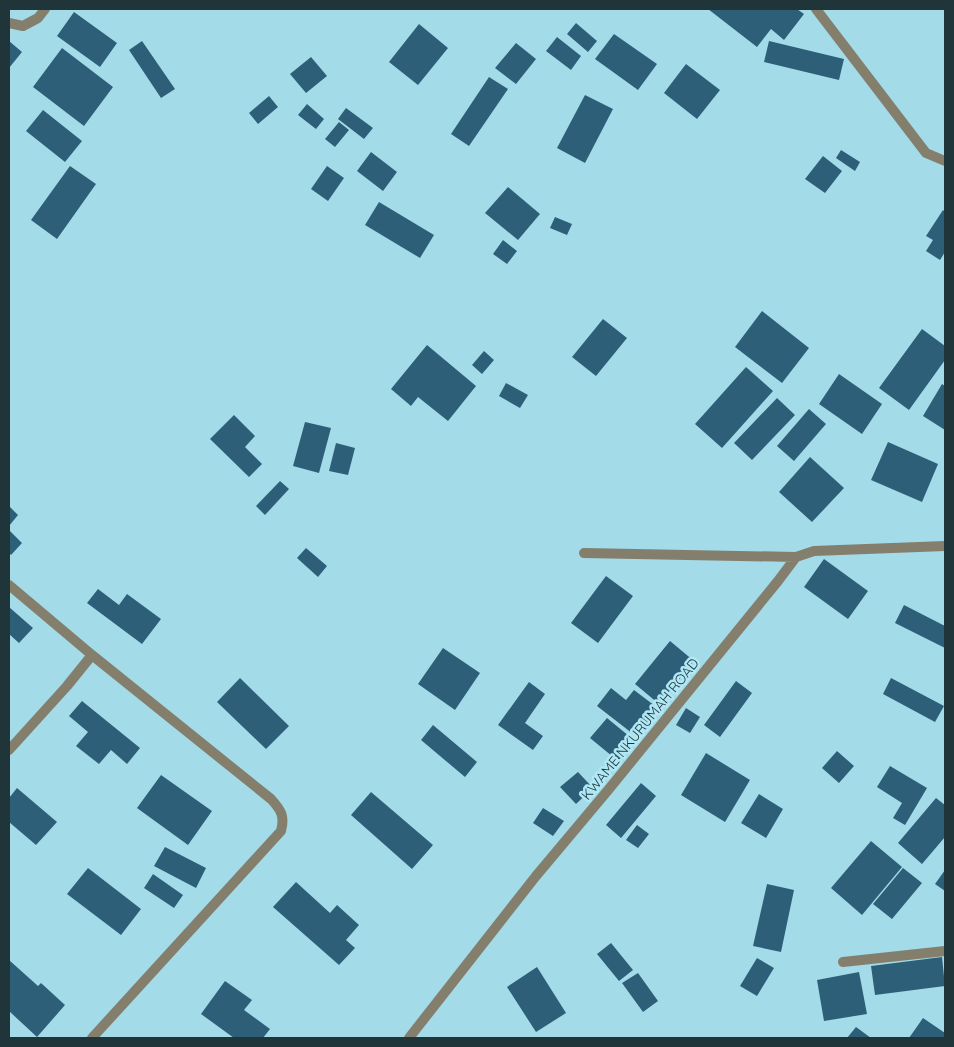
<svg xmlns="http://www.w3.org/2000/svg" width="954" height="1047" font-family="Quicksand,sans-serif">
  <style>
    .building { fill: #2e5f79 }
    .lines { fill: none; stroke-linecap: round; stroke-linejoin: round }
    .minor { stroke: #847f6d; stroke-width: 10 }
    .labels { text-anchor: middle; stroke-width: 5; stroke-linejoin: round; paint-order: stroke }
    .street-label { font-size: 14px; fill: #1f353a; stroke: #b1e8f5 }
  </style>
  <rect width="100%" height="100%" fill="#a4dbe8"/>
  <!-- building -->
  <path class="building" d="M 708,9 L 797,9 L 804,14 L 784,40 L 771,29 L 757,47 Z
    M 74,12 L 117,43 L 100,67 L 57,36 Z
    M 576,23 L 597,41 L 588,52 L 567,34 Z
    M 419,24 L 448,48 L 418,85 L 389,62 Z
    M 614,34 L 657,64 L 638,90 L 595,59 Z
    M 557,37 L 581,56 L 571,70 L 546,51 Z
    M 9,41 L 22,52 L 9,68 Z
    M 142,41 L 175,89 L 161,98 L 129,50 Z
    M 769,41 L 844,59 L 839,80 L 764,62 Z
    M 516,43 L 536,59 L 516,84 L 495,68 Z
    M 62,48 L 113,87 L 84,126 L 33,87 Z
    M 311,57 L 327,76 L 306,93 L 290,74 Z
    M 686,64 L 720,90 L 697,119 L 664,93 Z
    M 489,77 L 508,89 L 469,146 L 451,134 Z
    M 585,95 L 613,109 L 585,163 L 557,148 Z
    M 269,96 L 278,107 L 258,124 L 249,113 Z
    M 307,104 L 324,119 L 316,129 L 298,115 Z
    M 346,108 L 373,128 L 364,139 L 338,119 Z
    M 43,110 L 82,141 L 65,162 L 26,131 Z
    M 339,122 L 349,130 L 335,147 L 325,139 Z
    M 841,150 L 860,162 L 855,171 L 836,158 Z
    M 371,152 L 397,172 L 383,191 L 357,171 Z
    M 823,156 L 842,171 L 825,193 L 805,179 Z
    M 70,166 L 96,184 L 57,239 L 31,220 Z
    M 327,166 L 344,178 L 328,201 L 311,189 Z
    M 508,187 L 540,214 L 518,240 L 485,213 Z
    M 379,202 L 434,235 L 420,258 L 365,225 Z
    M 943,210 L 945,212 L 945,252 L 940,260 L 926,251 L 933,240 L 926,236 Z
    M 555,217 L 572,224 L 567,235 L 550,228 Z
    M 503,240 L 517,251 L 507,264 L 493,254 Z
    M 762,311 L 809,348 L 782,383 L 735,347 Z
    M 603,319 L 627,338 L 596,376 L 572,357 Z
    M 922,329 L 945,346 L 945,360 L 909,410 L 879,388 Z
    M 427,345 L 476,386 L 448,421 L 418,397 L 411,406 L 391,389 Z
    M 484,351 L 494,360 L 482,374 L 472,365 Z
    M 746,367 L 773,391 L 722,448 L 695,424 Z
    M 839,374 L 882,404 L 862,434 L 819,404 Z
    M 506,383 L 528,395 L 520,408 L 499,396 Z
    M 942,384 L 945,386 L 945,430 L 923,416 Z
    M 777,398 L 795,415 L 752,460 L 734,443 Z
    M 809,409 L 826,424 L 794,461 L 777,446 Z
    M 234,415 L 255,436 L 245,447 L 262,464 L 249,477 L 210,439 Z
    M 305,422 L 331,428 L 319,473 L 293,466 Z
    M 888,442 L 938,464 L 922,502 L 871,480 Z
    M 336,443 L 355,448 L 348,475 L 329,471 Z
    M 810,457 L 844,488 L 812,522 L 779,492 Z
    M 280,481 L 289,489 L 265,515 L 256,506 Z
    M 9,506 L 18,515 L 9,526 Z
    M 9,530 L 22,543 L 11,555 L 9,553 Z
    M 306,548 L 327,566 L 318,577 L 297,558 Z
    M 824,559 L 868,591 L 848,619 L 804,587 Z
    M 606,576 L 633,596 L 598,643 L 571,623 Z
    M 98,589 L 119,605 L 127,594 L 161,619 L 142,644 L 87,603 Z
    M 904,605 L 945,626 L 945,648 L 895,623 Z
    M 9,607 L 33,628 L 19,643 L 9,634 Z
    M 670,641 L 694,661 L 659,704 L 635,684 Z
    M 443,648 L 480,673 L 455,710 L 418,684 Z
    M 240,678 L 289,726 L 266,749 L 217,702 Z
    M 891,678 L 944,706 L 935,722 L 883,694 Z
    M 736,681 L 752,693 L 720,737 L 704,725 Z
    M 529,682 L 545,694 L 525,723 L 543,736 L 533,750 L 498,725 Z
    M 611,688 L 626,700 L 634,690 L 659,709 L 637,737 L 597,706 Z
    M 82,701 L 140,748 L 127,764 L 111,750 L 99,764 L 76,746 L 88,732 L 69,716 Z
    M 686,708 L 700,717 L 690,733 L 676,725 Z
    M 607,718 L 635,741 L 618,761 L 590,738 Z
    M 433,725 L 477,762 L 465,777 L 421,740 Z
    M 837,751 L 854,766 L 839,783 L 822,768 Z
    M 706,753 L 750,780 L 725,822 L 681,795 Z
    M 890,766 L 927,788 L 905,825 L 893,818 L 902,803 L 877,787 Z
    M 578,772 L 593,788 L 576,804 L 560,787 Z
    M 161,775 L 212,811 L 188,845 L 137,808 Z
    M 641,783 L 656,796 L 621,838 L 606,825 Z
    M 17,788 L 57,822 L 36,845 L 9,822 L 9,798 Z
    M 371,792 L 433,845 L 412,869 L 351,815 Z
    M 759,794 L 783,809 L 766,838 L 741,823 Z
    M 936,798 L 945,805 L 945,837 L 922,864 L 898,843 Z
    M 543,808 L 564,821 L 553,836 L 533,823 Z
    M 637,825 L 649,834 L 638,848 L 626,840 Z
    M 871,841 L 902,867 L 862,915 L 831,888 Z
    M 165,847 L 206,868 L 196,888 L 154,866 Z
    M 88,868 L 141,909 L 121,935 L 67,894 Z
    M 903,868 L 922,883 L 892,919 L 873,904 Z
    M 945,870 L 945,891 L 935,884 Z
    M 153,874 L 183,895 L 174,908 L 144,888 Z
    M 296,882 L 330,913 L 337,905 L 359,925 L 346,940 L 355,948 L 339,965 L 273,907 Z
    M 767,884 L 794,890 L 781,952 L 753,946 Z
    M 611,943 L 633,970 L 619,981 L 597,954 Z
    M 942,957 L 945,986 L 875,995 L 871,966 Z
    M 757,958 L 774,968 L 757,996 L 740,986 Z
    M 9,960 L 38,986 L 41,983 L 65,1005 L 37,1037 L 9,1011 Z
    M 537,967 L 566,1013 L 536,1032 L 507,987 Z
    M 859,972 L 867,1014 L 824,1021 L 817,980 Z
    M 638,973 L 658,1001 L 643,1012 L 622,983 Z
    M 225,981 L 252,1000 L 244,1010 L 270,1029 L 263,1038 L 234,1038 L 201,1014 Z
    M 923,1018 L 945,1033 L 945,1038 L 909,1038 Z
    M 856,1027 L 871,1038 L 847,1038 Z"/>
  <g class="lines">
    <!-- minor -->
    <path class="minor" d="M 816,9 L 926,153 L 945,161
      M 9,23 L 23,26 L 38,18 L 45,9
      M 584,553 L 796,557
      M 9,585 L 92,655 L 271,799 C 281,810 285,816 281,831 L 92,1038
      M 9,750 L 67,686 L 92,655
      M 843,962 L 945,951
      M 409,1038 L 536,876 L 609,789 L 778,581 L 796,557 L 814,551 L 945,546"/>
  </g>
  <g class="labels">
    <!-- street labels -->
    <g class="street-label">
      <text transform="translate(640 729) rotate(-51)" y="5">KWAME NKURUMAH ROAD</text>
    </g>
  </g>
  <!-- border -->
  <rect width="954" height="1047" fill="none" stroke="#1f353a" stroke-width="20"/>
</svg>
